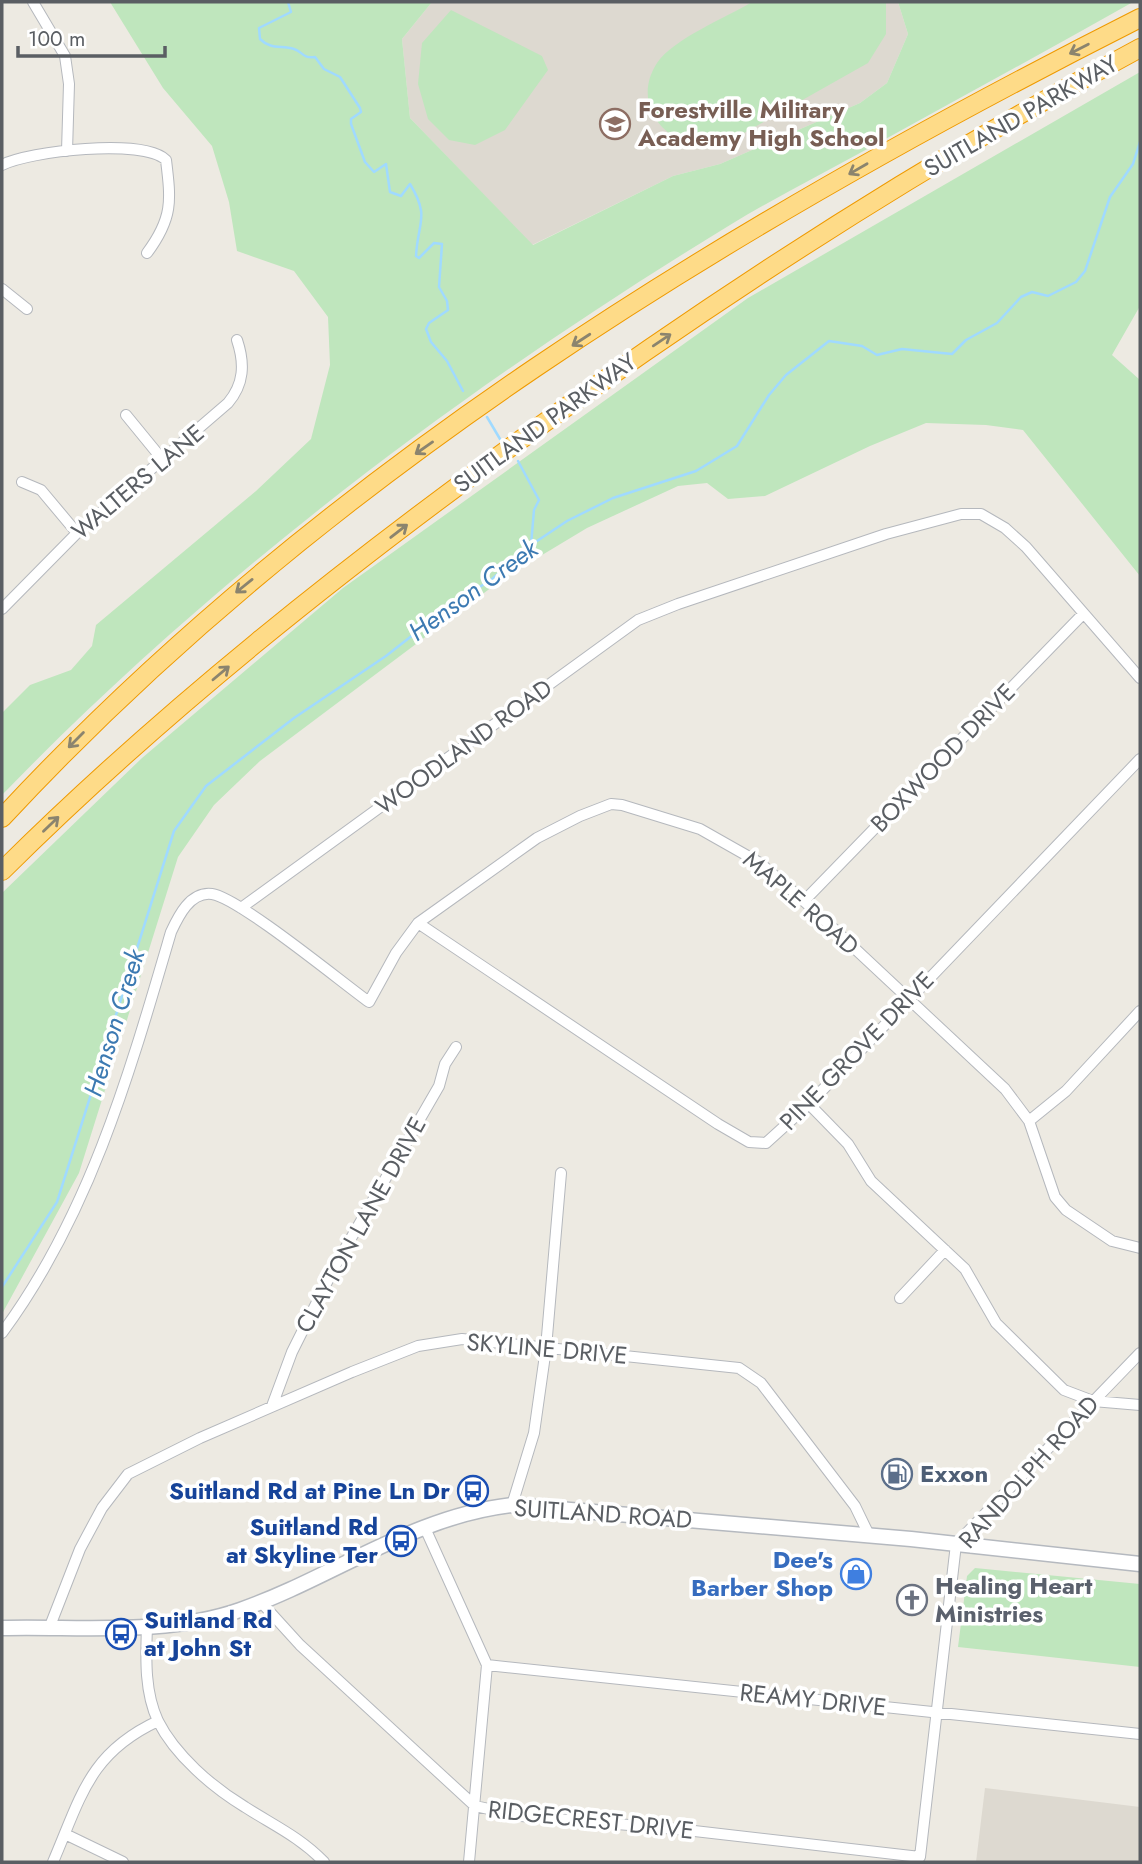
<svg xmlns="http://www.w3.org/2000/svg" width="1142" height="1864" font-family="Jost,sans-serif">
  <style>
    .education { fill: #ddd9d0 }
    .green { fill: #bfe6bd }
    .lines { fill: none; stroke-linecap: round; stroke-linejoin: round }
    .stream { stroke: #a0daff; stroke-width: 2.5 }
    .street-casing { stroke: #b5b8bd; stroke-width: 12 }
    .secondary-casing { stroke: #b5b9bf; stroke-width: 17 }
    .highway-casing { stroke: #ef9a00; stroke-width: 20 }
    .street { stroke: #fff; stroke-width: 10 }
    .secondary { stroke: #fff; stroke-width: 14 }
    .highway { stroke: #fedb88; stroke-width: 18 }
    .oneway { stroke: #8b846e }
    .labels { text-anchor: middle; stroke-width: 7; stroke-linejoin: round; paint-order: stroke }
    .education-label { font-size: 24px; font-weight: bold; fill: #785e54; stroke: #fff; text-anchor: start }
    .street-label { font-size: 24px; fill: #5a5e63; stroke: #fff }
    .service-label { font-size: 24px; font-weight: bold; fill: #4e5e75; stroke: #fff; text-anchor: start }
    .transit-label { font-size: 24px; font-weight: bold; fill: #164399; stroke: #fff; text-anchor: end }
    .shop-label { font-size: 24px; font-weight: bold; fill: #366cbe; stroke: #fff; text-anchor: end }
    .worship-label { font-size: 24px; font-weight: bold; fill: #5b616d; stroke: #fff; text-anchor: start }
    .water-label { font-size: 26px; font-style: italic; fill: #3c7ab2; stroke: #fff }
  </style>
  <rect width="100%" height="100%" fill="#edeae2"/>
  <!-- education -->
  <path class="education" d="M 432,2 L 898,2 L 908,34 L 887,83 L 860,103 L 720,164 L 673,176 L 532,245 L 410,118 L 402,39 Z
    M 985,1788 L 1140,1807 L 1140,1862 L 976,1862 Z"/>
  <!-- green -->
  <path class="green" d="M 110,2 L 432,2 L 402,39 L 410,118 L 533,245 L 673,176 L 720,164 L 860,103 L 887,83 L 908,34 L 898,2 L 1133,2 C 1046,51 958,99 871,147 C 824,173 776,197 730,225 C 466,386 217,573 2,795 L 2,713 L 30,685 L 71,670 L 92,646 L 96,625 L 256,491 L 311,439 L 330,365 L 328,317 L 294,271 L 237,251 L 229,202 L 212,146 L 163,88 Z
    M 752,2 L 886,2 L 886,34 L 868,63 L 721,146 C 675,155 627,109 657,63 C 673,39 727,17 752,2 Z
    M 451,10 L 542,56 L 548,70 L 505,130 L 475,145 L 449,140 L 428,119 L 418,84 L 422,43 Z
    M 1140,72 L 1140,306 L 1112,355 L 1140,380 L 1140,576 L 1023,430 L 986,425 L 926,423 L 870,446 L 765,496 L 728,499 L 707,483 L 678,486 L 587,528 L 504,578 L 260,761 L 214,805 L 178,857 L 79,1173 L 2,1314 L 2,893 L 142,758 L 343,588 L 748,298 Z
    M 975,1568 L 1140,1584 L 1140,1667 L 958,1647 L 967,1576 Z"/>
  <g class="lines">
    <!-- stream -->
    <path class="stream" d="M 288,2 L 291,12 L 259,28 L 260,39 C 271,50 281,45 294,49 C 303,52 303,59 315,57 L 324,69 L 340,77 L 360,108 L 361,112 L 351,119 L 351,124 L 365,162 L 374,172 L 386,164 L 390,192 L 401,196 L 410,184 C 430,217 418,221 416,256 L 419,258 L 434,243 L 442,244 L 439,287 L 447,301 L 448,310 L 429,323 L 426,329 L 431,342 L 447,361 L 463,391
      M 487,417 L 500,439
      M 518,461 L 539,500 L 534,510 L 531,545
      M 2,1287 L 57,1202 L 174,831 L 206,786 L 294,718 L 386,656 L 455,602 L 491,580 L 531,545 L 567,521 L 613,498 L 696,471 L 737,446 L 769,395 L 786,375 L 829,341 L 862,346 L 877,355 L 902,349 L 952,354 L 966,340 L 997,323 L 1021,297 L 1032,292 L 1048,296 L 1076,282 L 1085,271 L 1110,197 L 1133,164 L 1140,142"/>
    <!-- street casing -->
    <g class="street-casing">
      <path id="street" d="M 33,2 L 65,56 L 69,84 L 67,151
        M 2,165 C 29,151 143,138 166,160 C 171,201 173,218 147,253
        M 2,289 L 27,309
        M 126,415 L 162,459
        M 22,482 L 41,490 L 77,533
        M 2,609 L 77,533 L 228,403 C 244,384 245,364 237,340
        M 804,901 L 1082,615
        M 241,908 L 638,620 L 678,604 L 886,534 L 961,514 L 981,514 L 1005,528 L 1026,547 L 1140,678
        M 418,923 L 718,1124 L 749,1142 L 766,1143 L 809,1104 L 1140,759
        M 809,1104 L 848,1144 L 871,1181 L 965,1269 L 996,1323 L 1064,1390 L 1093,1401 L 1140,1405
        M 1029,1121 L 1066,1091 L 1140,1011
        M 900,1298 L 945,1250
        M 2,1333 C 90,1214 130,1072 171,932 C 178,917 190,891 212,894 C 239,898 340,981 369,1002 L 396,953 L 418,923 L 537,838 L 580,816 L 611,804 L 622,805 L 700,829 L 760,863 L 804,901 L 1005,1089 L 1029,1121 L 1055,1197 L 1066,1210 L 1112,1241 L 1140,1248
        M 272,1406 L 292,1352 L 335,1266 L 439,1086 L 445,1064 L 456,1047
        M 512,1505 L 534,1433 L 546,1348 L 561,1173
        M 425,1528 L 487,1665 L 469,1862
        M 260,1601 L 300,1645 L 475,1806 L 521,1816 L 677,1829 L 920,1857 L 956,1544 L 1140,1353
        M 147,1625 C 146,1656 144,1691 158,1721 C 175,1755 212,1787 245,1807 C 273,1825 300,1837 324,1862
        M 50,1626 L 80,1549 L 102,1508 L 128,1474 L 200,1438 L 352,1372 L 418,1346 L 462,1339 L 739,1368 L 761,1383 L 855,1506 L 870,1537
        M 487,1665 L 1140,1734
        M 65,1834 L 123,1862
        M 53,1862 C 81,1797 89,1753 158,1721"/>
    </g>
    <!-- secondary casing -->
    <g class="secondary-casing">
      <path id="secondary" d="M 2,1628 C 79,1626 166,1636 240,1610 C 332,1578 413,1516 512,1505 L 911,1539 L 1140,1564"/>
    </g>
    <!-- highway casing -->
    <g class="highway-casing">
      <path id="highway" d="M 2,818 C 319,476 726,227 1140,18
        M 2,871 C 164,710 345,567 530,433 C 725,292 928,161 1140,48"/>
    </g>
    <!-- street -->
    <use href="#street" class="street"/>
    <!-- secondary -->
    <use href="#secondary" class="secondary"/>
    <!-- highway -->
    <use href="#highway" class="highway"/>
  </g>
  <!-- one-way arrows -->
  <defs><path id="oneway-shaft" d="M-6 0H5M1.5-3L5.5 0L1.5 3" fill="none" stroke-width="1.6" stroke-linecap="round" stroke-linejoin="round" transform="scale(1.75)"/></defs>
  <g class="oneway">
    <use href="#oneway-shaft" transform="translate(1079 49) rotate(153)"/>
    <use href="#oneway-shaft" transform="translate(858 169) rotate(150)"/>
    <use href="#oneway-shaft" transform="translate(581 340) rotate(147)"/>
    <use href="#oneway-shaft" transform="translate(662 340) rotate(-34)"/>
    <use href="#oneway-shaft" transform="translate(424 448) rotate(145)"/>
    <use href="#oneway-shaft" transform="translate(399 531) rotate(-38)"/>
    <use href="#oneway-shaft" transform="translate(244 586) rotate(141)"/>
    <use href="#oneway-shaft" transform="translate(221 673) rotate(-40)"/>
    <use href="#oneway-shaft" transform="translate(76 740) rotate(135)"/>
    <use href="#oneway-shaft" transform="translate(51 824) rotate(-44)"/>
  </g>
  <!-- icons -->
  <defs>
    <g id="school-ring" transform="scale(1.575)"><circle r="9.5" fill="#fff" stroke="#8d6e63" stroke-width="1.5"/><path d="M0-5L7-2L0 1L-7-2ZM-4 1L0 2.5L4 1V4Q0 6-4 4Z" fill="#8d6e63"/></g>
    <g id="fuel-ring" transform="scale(1.575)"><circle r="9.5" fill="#fff" stroke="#5c6f8a" stroke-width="1.5"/><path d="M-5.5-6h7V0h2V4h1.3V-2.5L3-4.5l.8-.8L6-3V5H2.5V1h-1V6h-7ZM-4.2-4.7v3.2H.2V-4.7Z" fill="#5c6f8a"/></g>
    <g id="bus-ring" transform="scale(1.575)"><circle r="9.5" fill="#fff" stroke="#1a4fb4" stroke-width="1.5"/><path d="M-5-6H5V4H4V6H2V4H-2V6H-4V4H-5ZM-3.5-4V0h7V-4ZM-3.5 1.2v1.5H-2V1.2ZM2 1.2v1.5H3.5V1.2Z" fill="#1a4fb4"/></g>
    <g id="shop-ring" transform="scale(1.575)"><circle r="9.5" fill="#fff" stroke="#3f7fe0" stroke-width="1.5"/><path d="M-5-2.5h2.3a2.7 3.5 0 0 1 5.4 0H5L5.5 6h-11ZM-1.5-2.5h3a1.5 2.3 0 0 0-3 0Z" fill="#3f7fe0"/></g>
    <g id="church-ring" transform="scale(1.575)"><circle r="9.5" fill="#fff" stroke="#6b7280" stroke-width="1.5"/><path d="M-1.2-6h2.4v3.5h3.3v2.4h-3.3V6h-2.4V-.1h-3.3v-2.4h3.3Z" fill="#6b7280"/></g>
  </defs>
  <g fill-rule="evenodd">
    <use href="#school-ring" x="615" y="124"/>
    <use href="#fuel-ring" x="897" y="1474"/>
    <use href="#bus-ring" x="473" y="1491"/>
    <use href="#bus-ring" x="401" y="1541"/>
    <use href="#shop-ring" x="856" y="1574"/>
    <use href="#church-ring" x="912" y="1600"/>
    <use href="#bus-ring" x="121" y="1634"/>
  </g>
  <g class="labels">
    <!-- education labels -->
    <g class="education-label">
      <text x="638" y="118">Forestville Military<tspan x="638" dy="28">Academy High School</tspan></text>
    </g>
    <!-- street labels -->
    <g class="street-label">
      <text transform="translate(1021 116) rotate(-30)" y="8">SUITLAND PARKWAY</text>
      <text transform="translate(545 423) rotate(-36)" y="8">SUITLAND PARKWAY</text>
      <text transform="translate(138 482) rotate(-40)" y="8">WALTERS LANE</text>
      <text transform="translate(464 747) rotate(-36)" y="8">WOODLAND ROAD</text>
      <text transform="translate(943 758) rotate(-46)" y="8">BOXWOOD DRIVE</text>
      <text transform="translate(801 903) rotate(41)" y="8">MAPLE ROAD</text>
      <text transform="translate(857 1051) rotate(-46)" y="8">PINE GROVE DRIVE</text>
      <text transform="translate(361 1225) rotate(-61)" y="8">CLAYTON LANE DRIVE</text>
      <text transform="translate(547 1349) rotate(5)" y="8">SKYLINE DRIVE</text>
      <text transform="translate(1029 1472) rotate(-48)" y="8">RANDOLPH ROAD</text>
      <text transform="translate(603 1514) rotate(4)" y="8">SUITLAND ROAD</text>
      <text transform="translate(813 1700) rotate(6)" y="8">REAMY DRIVE</text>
      <text transform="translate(591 1820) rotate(6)" y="8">RIDGECREST DRIVE</text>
    </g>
    <!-- service labels -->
    <g class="service-label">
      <text x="920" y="1482">Exxon</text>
    </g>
    <!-- transit labels -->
    <g class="transit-label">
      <text x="450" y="1499">Suitland Rd at Pine Ln Dr</text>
      <text x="378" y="1535">Suitland Rd<tspan x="378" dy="28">at Skyline Ter</tspan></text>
      <text x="144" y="1628" text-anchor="start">Suitland Rd<tspan x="144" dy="28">at John St</tspan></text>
    </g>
    <!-- shop labels -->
    <g class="shop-label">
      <text x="833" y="1568">Dee's<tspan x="833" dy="28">Barber Shop</tspan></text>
    </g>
    <!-- worship labels -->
    <g class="worship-label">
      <text x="935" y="1594">Healing Heart<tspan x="935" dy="28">Ministries</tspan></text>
    </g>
    <!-- water labels -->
    <g class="water-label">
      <text transform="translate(473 590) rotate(-36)" y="9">Henson Creek</text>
      <text transform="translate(114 1023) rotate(-73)" y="9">Henson Creek</text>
    </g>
  </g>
  <!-- border -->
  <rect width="1142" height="1864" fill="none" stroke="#5a5e63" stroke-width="7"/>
  <!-- scale -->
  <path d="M18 46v10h147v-10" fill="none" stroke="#5a5e63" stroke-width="3.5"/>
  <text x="28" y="46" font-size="21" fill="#5a5e63" stroke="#ffffff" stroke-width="5" paint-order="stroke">100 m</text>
</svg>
